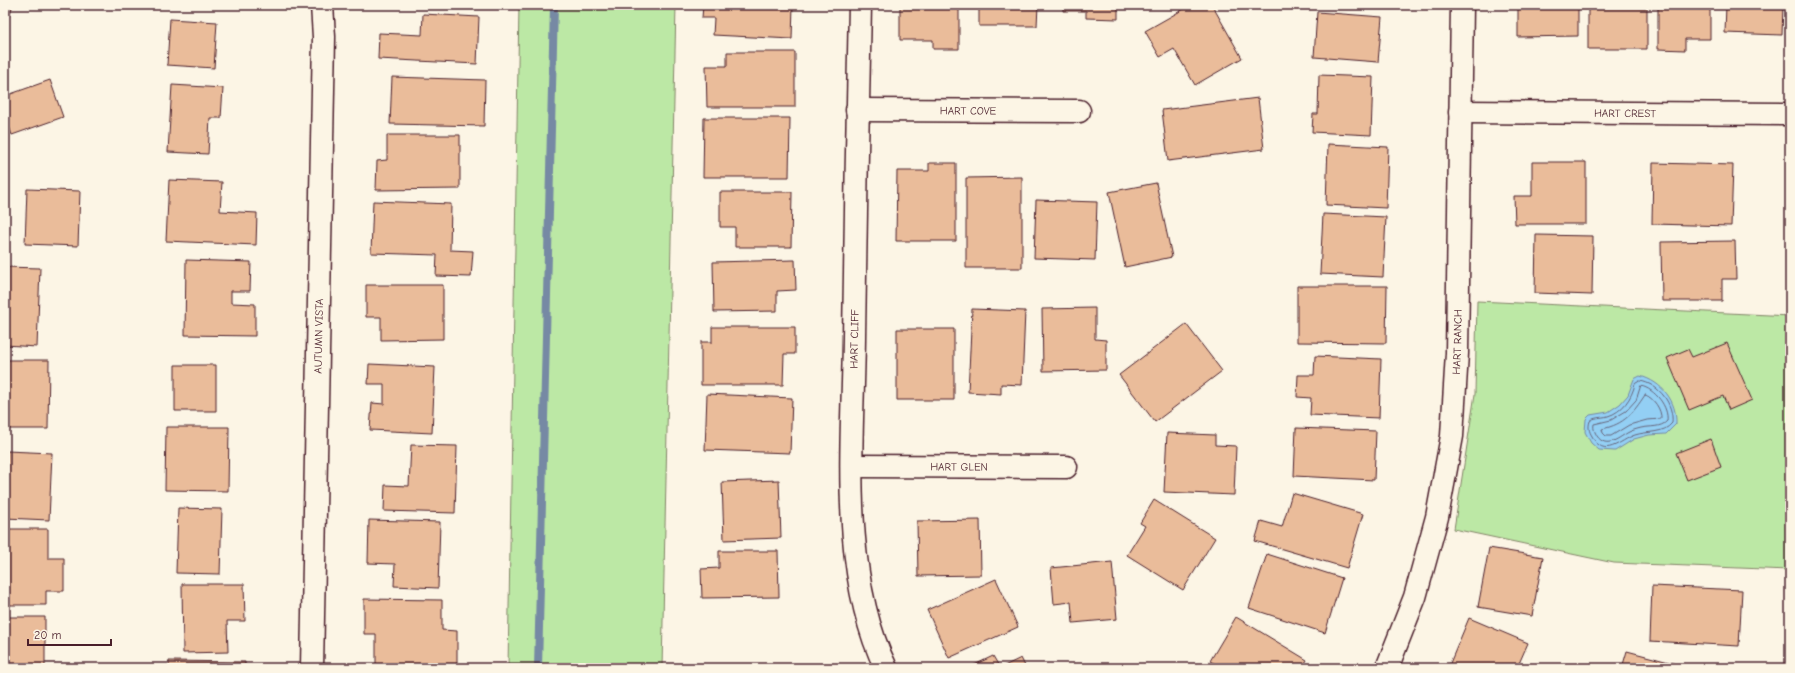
<svg xmlns="http://www.w3.org/2000/svg" width="1795" height="673" font-family="'Comic Neue',sans-serif">
  <style>
    .green { fill: #bce8a5; stroke: #838468 }
    .water { fill: #93cff4; stroke: #7689a4 }
    .lines { fill: none; stroke-linecap: round; stroke-linejoin: round }
    .shore { stroke: #67657b; stroke-width: 1 }
    .stream { stroke: #7689a4; stroke-width: 8 }
    .building { fill: #eabc9a; stroke: #4a1f2b }
    .minor-casing { stroke: #4a1f2b; stroke-width: 25 }
    .tertiary-casing { stroke: #4a1f2b; stroke-width: 25 }
    .minor { stroke: #fcf5e5; stroke-width: 22 }
    .tertiary { stroke: #fcf5e5; stroke-width: 22 }
    .labels { text-anchor: middle; stroke-width: 3; stroke-linejoin: round; paint-order: stroke }
    .street-label { font-size: 11px; fill: #4a1f2b; stroke: #fcf5e5 }
  </style>
  <rect width="100%" height="100%" fill="#fcf5e5"/>
  <filter id="ink" filterUnits="userSpaceOnUse"><feTurbulence type="fractalNoise" baseFrequency=".025" numOctaves="2"/><feDisplacementMap in="SourceGraphic" scale="8" xChannelSelector="R" yChannelSelector="G"/><feConvolveMatrix kernelMatrix="1 2 1 2 8 2 1 2 1" color-interpolation-filters="sRGB"/></filter>
  <g filter="url(#ink)">
    <!-- green -->
    <path class="green" d="M 519,5 L 676,5 L 662,668 L 508,668 Z
      M 1477,301 L 1790,316 L 1789,570 L 1614,563 L 1454,529 L 1475,394 Z"/>
    <!-- water -->
    <path class="water" d="M 1640,376 C 1662,382 1677,401 1676,424 L 1666,434 L 1649,435 L 1634,439 L 1615,451 L 1599,450 L 1591,443 L 1585,432 L 1586,419 L 1590,415 L 1608,412 L 1620,404 L 1628,395 L 1634,379 Z"/>
    <g class="lines">
      <!-- shore -->
      <path class="shore" d="M 1640,381 C 1659,384 1674,404 1672,423 C 1664,434 1647,431 1635,435 C 1620,440 1604,460 1592,436 C 1589,431 1588,427 1590,421 C 1594,417 1601,418 1608,416 C 1622,412 1632,398 1635,384 Z
        M 1641,386 C 1655,389 1669,407 1667,421 C 1661,428 1650,426 1641,428 C 1637,429 1633,430 1629,432 C 1619,437 1607,450 1597,436 C 1595,432 1593,429 1594,424 L 1611,420 L 1626,411 L 1636,400 Z
        M 1645,395 C 1653,397 1662,410 1661,419 L 1647,420 L 1629,425 L 1611,436 L 1606,436 L 1603,433 L 1602,429 C 1625,424 1633,413 1645,395 Z"/>
      <!-- stream -->
      <path class="stream" d="M 538,668 L 554,5"/>
    </g>
    <!-- building -->
    <path class="building" d="M 5,5 L 13,5 L 5,27 Z
      M 703,5 L 793,5 L 792,39 L 713,35 L 714,18 L 702,18 Z
      M 900,5 L 959,5 L 959,49 L 933,49 L 933,40 L 900,40 Z
      M 979,5 L 1038,5 L 1037,26 L 979,26 Z
      M 1063,5 L 1118,5 L 1118,19 L 1086,18 L 1086,11 L 1063,11 Z
      M 1191,5 L 1212,5 L 1242,58 L 1195,85 L 1174,49 L 1160,57 L 1145,31 Z
      M 1518,5 L 1578,5 L 1578,36 L 1518,37 Z
      M 1588,5 L 1647,5 L 1647,49 L 1588,49 Z
      M 1658,5 L 1710,5 L 1710,39 L 1685,39 L 1685,50 L 1658,49 Z
      M 1726,5 L 1783,5 L 1782,35 L 1725,33 Z
      M 1317,12 L 1382,17 L 1378,62 L 1314,57 Z
      M 423,14 L 479,17 L 477,64 L 378,59 L 379,33 L 422,35 Z
      M 170,19 L 217,22 L 214,68 L 167,65 Z
      M 727,52 L 795,52 L 795,107 L 707,107 L 706,66 L 727,66 Z
      M 1319,75 L 1373,77 L 1371,135 L 1312,132 L 1313,114 L 1318,114 Z
      M 392,77 L 485,80 L 484,126 L 390,124 Z
      M 50,80 L 63,117 L 12,135 L 5,115 L 5,96 Z
      M 172,85 L 223,88 L 221,118 L 210,118 L 208,154 L 168,152 Z
      M 1258,98 L 1264,149 L 1168,161 L 1162,110 Z
      M 704,118 L 790,118 L 789,177 L 703,177 Z
      M 387,135 L 460,135 L 460,189 L 376,190 L 377,161 L 387,160 Z
      M 1328,144 L 1388,147 L 1386,208 L 1326,205 Z
      M 1532,162 L 1586,162 L 1586,224 L 1515,224 L 1514,196 L 1532,196 Z
      M 929,163 L 956,163 L 956,241 L 896,241 L 897,171 L 929,171 Z
      M 1653,163 L 1733,165 L 1731,226 L 1652,224 Z
      M 1022,177 L 1022,268 L 966,268 L 966,178 Z
      M 169,180 L 222,182 L 220,211 L 257,213 L 256,245 L 166,241 Z
      M 1156,183 L 1172,257 L 1125,267 L 1109,192 Z
      M 27,189 L 80,191 L 78,246 L 25,244 Z
      M 720,192 L 792,192 L 791,247 L 735,247 L 735,227 L 720,227 Z
      M 1036,200 L 1097,202 L 1095,260 L 1034,258 Z
      M 373,201 L 451,204 L 450,250 L 473,251 L 471,277 L 436,276 L 437,255 L 371,253 Z
      M 1323,214 L 1386,217 L 1383,277 L 1320,274 Z
      M 1536,235 L 1593,236 L 1592,295 L 1535,293 Z
      M 1735,241 L 1736,279 L 1722,279 L 1722,301 L 1662,301 L 1661,242 Z
      M 186,260 L 251,262 L 250,291 L 231,291 L 231,303 L 255,304 L 255,336 L 185,335 Z
      M 795,260 L 796,290 L 777,291 L 777,311 L 714,312 L 713,262 Z
      M 5,267 L 40,268 L 37,347 L 5,345 Z
      M 366,285 L 443,285 L 443,339 L 381,340 L 381,317 L 366,317 Z
      M 1297,286 L 1387,286 L 1386,343 L 1297,342 Z
      M 1095,308 L 1095,339 L 1106,340 L 1106,370 L 1043,371 L 1042,309 Z
      M 972,309 L 1025,311 L 1022,385 L 1001,384 L 1001,394 L 968,392 Z
      M 1186,324 L 1222,371 L 1155,422 L 1119,375 Z
      M 712,327 L 795,327 L 795,354 L 784,354 L 783,385 L 701,385 L 701,342 L 712,342 Z
      M 897,329 L 954,329 L 954,400 L 897,400 Z
      M 1727,343 L 1752,400 L 1729,410 L 1723,396 L 1689,410 L 1667,358 L 1688,349 L 1692,357 Z
      M 1315,356 L 1381,359 L 1379,418 L 1310,415 L 1311,398 L 1297,397 L 1298,375 L 1314,375 Z
      M 5,360 L 49,360 L 48,429 L 5,429 Z
      M 369,364 L 435,367 L 432,433 L 370,430 L 372,403 L 384,404 L 384,384 L 368,384 Z
      M 175,365 L 216,365 L 216,411 L 175,411 Z
      M 707,394 L 792,398 L 790,453 L 705,450 Z
      M 166,427 L 229,427 L 228,491 L 165,490 Z
      M 1296,428 L 1376,431 L 1374,480 L 1294,476 Z
      M 1167,433 L 1215,435 L 1215,445 L 1236,446 L 1234,495 L 1164,492 Z
      M 1711,439 L 1721,467 L 1687,480 L 1676,453 Z
      M 411,445 L 457,446 L 455,513 L 384,511 L 385,485 L 409,486 Z
      M 7,451 L 52,453 L 49,520 L 5,518 Z
      M 779,480 L 781,538 L 724,540 L 722,482 Z
      M 1292,493 L 1363,514 L 1347,568 L 1255,541 L 1261,521 L 1282,527 Z
      M 1154,500 L 1215,538 L 1183,590 L 1127,555 L 1145,526 L 1140,523 Z
      M 178,508 L 222,509 L 220,574 L 176,573 Z
      M 369,520 L 440,522 L 438,588 L 394,586 L 395,564 L 368,563 Z
      M 980,520 L 981,575 L 918,576 L 917,521 Z
      M 5,529 L 48,529 L 48,558 L 64,558 L 64,591 L 46,591 L 46,605 L 5,605 Z
      M 1489,548 L 1543,557 L 1532,616 L 1478,607 Z
      M 719,551 L 778,551 L 779,597 L 702,598 L 701,569 L 719,568 Z
      M 1267,554 L 1342,578 L 1325,633 L 1249,608 Z
      M 1112,562 L 1117,619 L 1073,623 L 1071,602 L 1054,604 L 1051,568 Z
      M 996,579 L 1018,627 L 949,658 L 927,610 Z
      M 182,584 L 244,584 L 245,621 L 227,621 L 228,652 L 183,653 Z
      M 1652,586 L 1742,590 L 1739,646 L 1650,641 Z
      M 364,599 L 442,600 L 442,630 L 457,631 L 457,668 L 376,668 L 376,634 L 364,634 Z
      M 5,617 L 45,617 L 45,668 L 5,668 Z
      M 1236,617 L 1307,660 L 1302,668 L 1222,668 L 1210,661 Z
      M 1469,618 L 1528,643 L 1517,668 L 1448,668 Z
      M 1627,651 L 1684,666 L 1684,668 L 1622,668 Z
      M 993,656 L 1000,668 L 968,668 Z
      M 1021,658 L 1026,668 L 1000,668 Z
      M 169,661 L 245,662 L 245,668 L 169,668 Z"/>
    <g class="lines">
      <!-- minor casing -->
      <g class="minor-casing">
        <g id="minor">
          <path d="M 860,5 C 857,116 856,226 854,337 C 853,442 839,572 886,668"/>
          <path id="s1" d="M 857,110 L 1079,111"/>
          <path id="s2" d="M 1460,112 L 1790,114"/>
          <path id="s3" d="M 853,466 L 1066,467"/>
          <path id="s4" d="M 1387,668 L 1415,597 L 1437,517 L 1452,436 L 1457,353 L 1462,5"/>
        </g>
      </g>
      <!-- tertiary casing -->
      <g class="tertiary-casing">
        <g id="tertiary">
          <path id="s5" d="M 312,668 L 324,37 L 322,5"/>
        </g>
      </g>
      <!-- minor -->
      <use href="#minor" class="minor"/>
      <!-- tertiary -->
      <use href="#tertiary" class="tertiary"/>
    </g>
  </g>
  <g class="labels">
    <!-- street labels -->
    <g class="street-label">
      <text dy="4" stroke="none"><textPath href="#s1" startOffset="111">HART COVE</textPath></text>
      <text dy="4" stroke="none"><textPath href="#s2" startOffset="165">HART CREST</textPath></text>
      <text dy="4" stroke="none"><textPath href="#s5" startOffset="332">AUTUMN VISTA</textPath></text>
      <text transform="translate(854 339) rotate(-89)" y="4">HART CLIFF</text>
      <text dy="4" stroke="none"><textPath href="#s4" startOffset="336">HART RANCH</textPath></text>
      <text dy="4" stroke="none"><textPath href="#s3" startOffset="106">HART GLEN</textPath></text>
    </g>
  </g>
  <!-- margin -->
  <rect width="1795" height="673" fill="none" stroke="#fcf5e5" stroke-width="20"/>
  <rect x="10" y="10" width="1775" height="653" fill="none" stroke="#4a1f2b" stroke-width="1.5" filter="url(#ink)"/>
  <!-- scale -->
  <path d="M28 639v6h83v-6" fill="none" stroke="#4a1f2b" stroke-width="2"/>
  <text x="34" y="639" font-size="12" fill="#4a1f2b" stroke="#fcf5e5" stroke-width="3" paint-order="stroke">20 m</text>
</svg>
